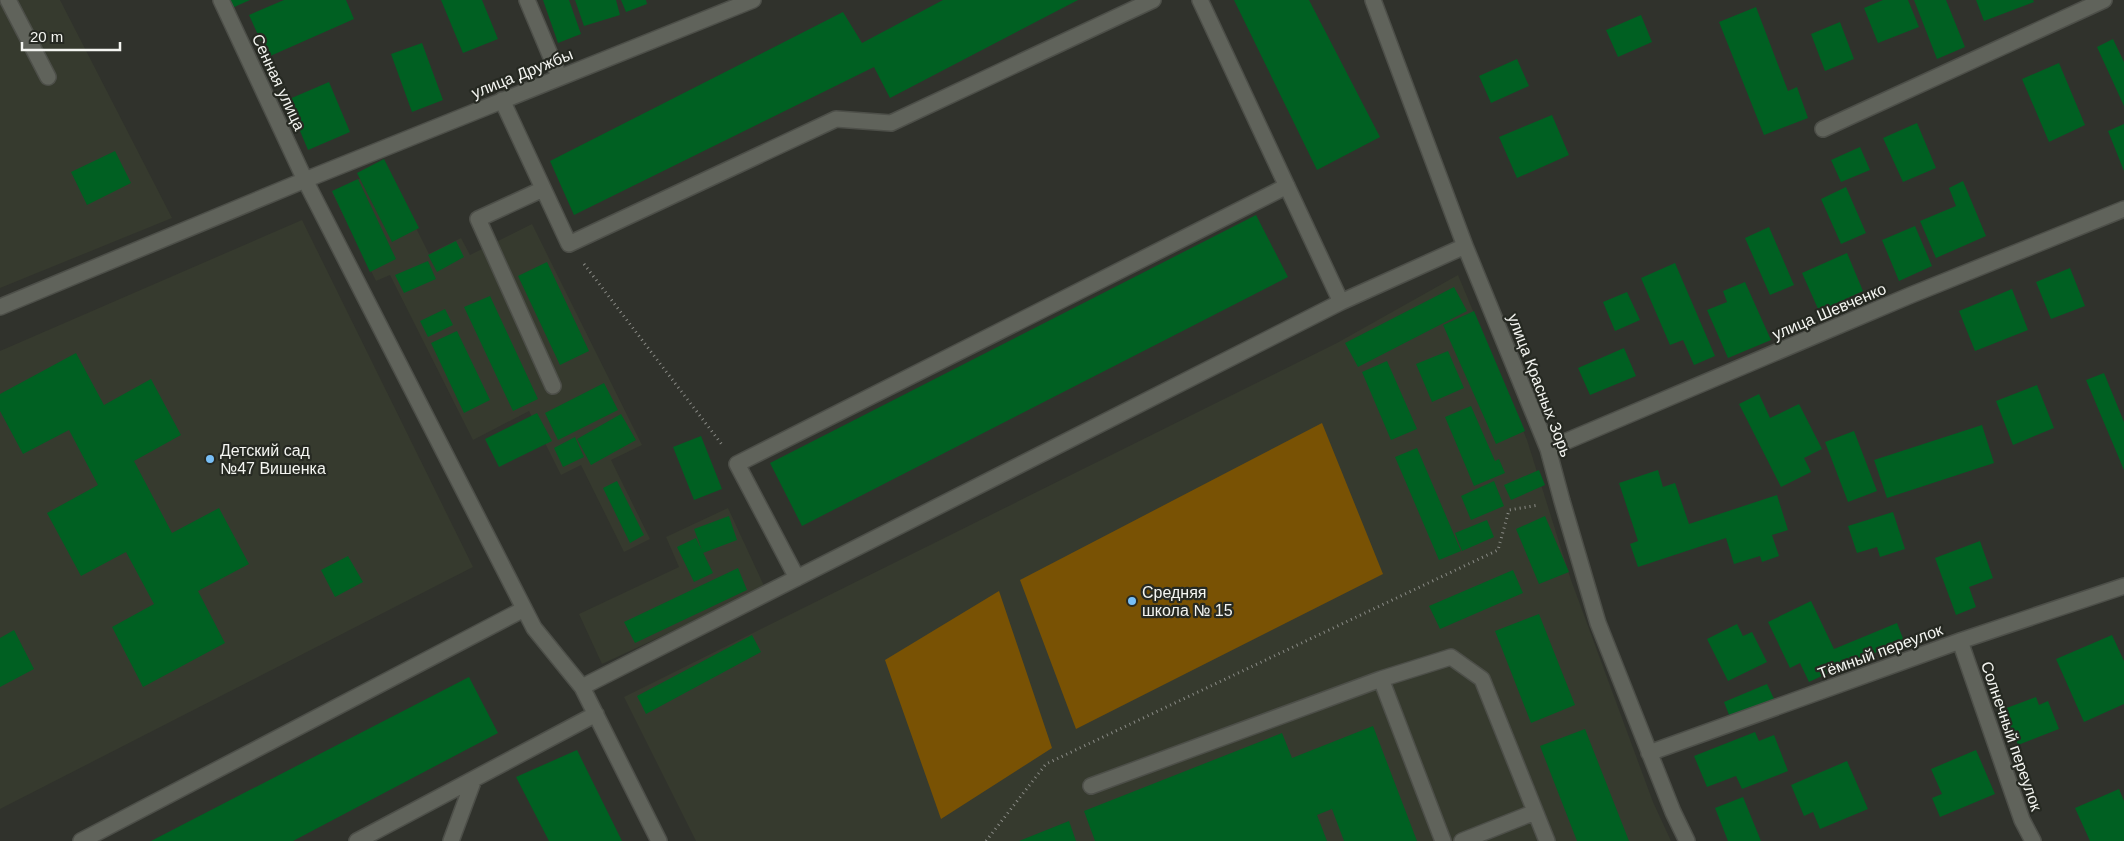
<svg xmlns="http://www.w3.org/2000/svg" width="2124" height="841" font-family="Helvetica,sans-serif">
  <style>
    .built { fill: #363a2e }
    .green { fill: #795204 }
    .building { fill: #006022 }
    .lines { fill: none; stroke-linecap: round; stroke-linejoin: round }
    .minor-casing { stroke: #4d4f49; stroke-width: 18 }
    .path { stroke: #8b8c87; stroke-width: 3; stroke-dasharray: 1 4; stroke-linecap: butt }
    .minor { stroke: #60635b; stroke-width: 15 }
    .poi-dot { fill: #78bff7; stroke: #262922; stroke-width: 2 }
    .labels { text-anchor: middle; stroke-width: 4.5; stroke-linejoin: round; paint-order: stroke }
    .street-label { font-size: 16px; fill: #f4f5f1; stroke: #262922 }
    .poi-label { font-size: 16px; fill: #f4f5f1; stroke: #262922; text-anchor: start }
  </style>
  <rect width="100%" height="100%" fill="#30322c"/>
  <!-- built -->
  <path class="built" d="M 0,0 L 60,0 L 172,218 L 0,288 Z
    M 385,166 L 429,254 L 461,238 L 470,255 L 532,224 L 642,445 L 611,460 L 650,539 L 624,552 L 581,465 L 561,475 L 529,411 L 473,440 L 390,275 L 376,281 L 332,192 Z
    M 302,220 L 473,567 L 0,809 L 0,351 Z
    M 1458,275 L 1527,440 L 1571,580 L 1653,802 L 1671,841 L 696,841 L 624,697 L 1337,343 Z
    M 728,508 L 765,588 L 602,664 L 579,614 L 679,567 L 666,537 Z"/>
  <!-- green -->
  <path class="green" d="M 1322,423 L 1383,574 L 1076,729 L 1020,580 Z
    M 999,591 L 1052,748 L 941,819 L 885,660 Z"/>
  <!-- building -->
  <path class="building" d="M 228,0 L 250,0 L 232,8 Z
    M 284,0 L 346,0 L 354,19 L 268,57 L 249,15 Z
    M 441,0 L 482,0 L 498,39 L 463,53 Z
    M 543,0 L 569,0 L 581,34 L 558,43 Z
    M 575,0 L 616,0 L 620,15 L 584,26 Z
    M 621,0 L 646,0 L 647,4 L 626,12 Z
    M 943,0 L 1078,0 L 890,98 L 874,67 L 574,215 L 550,161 L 843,12 L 862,43 Z
    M 1234,0 L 1309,0 L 1380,137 L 1317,170 Z
    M 1883,0 L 1908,0 L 1919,27 L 1878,43 L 1864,8 Z
    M 1914,0 L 1946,0 L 1965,47 L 1937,59 Z
    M 1976,0 L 2033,0 L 2034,2 L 1984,21 Z
    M 1756,7 L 1788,91 L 1797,87 L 1808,118 L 1764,135 L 1719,22 Z
    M 1641,15 L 1652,42 L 1618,57 L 1606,30 Z
    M 1840,22 L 1854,59 L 1825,71 L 1811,34 Z
    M 2113,39 L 2124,62 L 2124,106 L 2097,47 Z
    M 422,43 L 443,100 L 412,112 L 391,54 Z
    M 1517,59 L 1529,86 L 1491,103 L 1479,76 Z
    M 2059,63 L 2085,125 L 2049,142 L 2022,79 Z
    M 329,82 L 350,132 L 308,150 L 287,100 Z
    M 1552,115 L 1569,155 L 1517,178 L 1499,137 Z
    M 1917,123 L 1936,168 L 1903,182 L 1883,138 Z
    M 2124,124 L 2124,171 L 2108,131 Z
    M 1860,147 L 1870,170 L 1841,182 L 1831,160 Z
    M 115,151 L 131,183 L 87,205 L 71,172 Z
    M 384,159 L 419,228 L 392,242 L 357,173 Z
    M 358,179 L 396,259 L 370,272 L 332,191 Z
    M 1963,181 L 1986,236 L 1936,258 L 1920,221 L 1956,206 L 1949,188 Z
    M 1846,187 L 1866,233 L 1841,244 L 1821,199 Z
    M 1256,215 L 1288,277 L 802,526 L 770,463 Z
    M 1915,226 L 1932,266 L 1899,281 L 1882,240 Z
    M 1769,227 L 1794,285 L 1770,295 L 1745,238 Z
    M 456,241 L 464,257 L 437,272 L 428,255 Z
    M 1847,253 L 1863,291 L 1819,311 L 1802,273 Z
    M 428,261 L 436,279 L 404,293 L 395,275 Z
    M 547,262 L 589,351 L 560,365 L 518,276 Z
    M 1675,263 L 1715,356 L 1694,365 L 1683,340 L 1670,345 L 1641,278 Z
    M 2070,268 L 2085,306 L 2051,319 L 2036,282 Z
    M 1745,282 L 1771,340 L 1728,358 L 1707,310 L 1727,302 L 1723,291 Z
    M 1454,287 L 1467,311 L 1358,367 L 1345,343 Z
    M 2012,289 L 2028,330 L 1975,351 L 1959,311 Z
    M 1627,292 L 1640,320 L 1615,331 L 1603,302 Z
    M 490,296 L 538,399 L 513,411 L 464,307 Z
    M 445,309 L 453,325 L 428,337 L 420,321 Z
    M 1474,311 L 1525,431 L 1496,444 L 1443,325 Z
    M 457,331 L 490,400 L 464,413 L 431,343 Z
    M 1624,348 L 1636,376 L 1590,395 L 1578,368 Z
    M 1448,351 L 1464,388 L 1432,402 L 1416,364 Z
    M 76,353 L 104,405 L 151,379 L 181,435 L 134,461 L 172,533 L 219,508 L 249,564 L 198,591 L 225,643 L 143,687 L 112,627 L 154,604 L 126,552 L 81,576 L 47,513 L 98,485 L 69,430 L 23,454 L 0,411 L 0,394 Z
    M 1387,361 L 1417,429 L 1391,440 L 1362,372 Z
    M 2104,373 L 2124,422 L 2124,470 L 2086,380 Z
    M 604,383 L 618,410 L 558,440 L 545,413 Z
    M 2037,385 L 2054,428 L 2013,445 L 1996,401 Z
    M 1759,394 L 1770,418 L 1799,404 L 1822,449 L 1804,458 L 1811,472 L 1781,487 L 1739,404 Z
    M 1471,406 L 1495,461 L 1499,459 L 1505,473 L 1474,486 L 1445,417 Z
    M 537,413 L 552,441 L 499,467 L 485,439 Z
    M 621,414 L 636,440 L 591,465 L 577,439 Z
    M 1982,425 L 1994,463 L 1887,498 L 1874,460 Z
    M 1854,431 L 1877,491 L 1848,502 L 1825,442 Z
    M 701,436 L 722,489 L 694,500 L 673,447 Z
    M 575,437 L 584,457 L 563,467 L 554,448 Z
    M 1417,448 L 1461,551 L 1439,560 L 1395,457 Z
    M 1539,470 L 1545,485 L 1511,500 L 1504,485 Z
    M 1658,470 L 1663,487 L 1675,483 L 1689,524 L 1777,495 L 1788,530 L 1772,535 L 1779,556 L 1762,562 L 1760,556 L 1734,564 L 1726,538 L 1638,567 L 1630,544 L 1638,541 L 1619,483 Z
    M 617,481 L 644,535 L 630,543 L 603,488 Z
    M 1494,481 L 1504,506 L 1471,520 L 1461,496 Z
    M 1893,512 L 1905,549 L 1880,557 L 1877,547 L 1857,553 L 1848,526 Z
    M 729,516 L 737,540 L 703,553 L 694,529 Z
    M 1545,516 L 1569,572 L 1539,584 L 1516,529 Z
    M 1487,520 L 1494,537 L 1462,551 L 1455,533 Z
    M 696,538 L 713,573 L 694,582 L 677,547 Z
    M 1980,541 L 1993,578 L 1969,587 L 1976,607 L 1956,615 L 1935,558 Z
    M 348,556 L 363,582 L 335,597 L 321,570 Z
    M 738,568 L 747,590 L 635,643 L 624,622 Z
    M 1513,570 L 1523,593 L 1440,629 L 1429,606 Z
    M 1811,601 L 1834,649 L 1897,623 L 1904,641 L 1843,666 L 1809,682 L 1800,663 L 1790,668 L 1768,622 Z
    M 1539,614 L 1575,705 L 1531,723 L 1495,631 Z
    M 1737,624 L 1743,636 L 1752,632 L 1767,662 L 1728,681 L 1707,639 Z
    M 14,630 L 34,669 L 0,687 L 0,638 Z
    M 752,635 L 761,652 L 646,714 L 637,696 Z
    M 2112,635 L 2124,661 L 2124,704 L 2084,722 L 2056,659 Z
    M 469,677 L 498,733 L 293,841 L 151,841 Z
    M 1767,684 L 1775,701 L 1731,720 L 1724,702 Z
    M 2036,697 L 2039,705 L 2048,701 L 2059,729 L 2018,745 L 2004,709 Z
    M 1373,726 L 1417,841 L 1344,841 L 1332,809 L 1317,815 L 1327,841 L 1095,841 L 1084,811 L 1282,733 L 1292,758 Z
    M 1585,729 L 1629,841 L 1577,841 L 1540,746 Z
    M 1755,732 L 1759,741 L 1774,735 L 1788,771 L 1742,789 L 1736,776 L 1707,787 L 1694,756 Z
    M 577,750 L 622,841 L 549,841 L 516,777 Z
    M 1976,750 L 1995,794 L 1940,817 L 1932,798 L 1942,794 L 1931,769 Z
    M 1847,761 L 1868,809 L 1820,829 L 1813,812 L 1804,816 L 1791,785 Z
    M 2119,789 L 2124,801 L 2124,841 L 2090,841 L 2075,808 Z
    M 1743,797 L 1761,841 L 1728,841 L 1715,808 Z
    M 1069,821 L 1076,841 L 1019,841 Z"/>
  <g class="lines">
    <!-- minor casing -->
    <g class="minor-casing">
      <path id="minor" d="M 8,0 L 48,77
        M 221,0 L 305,180 L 534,628 L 582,687 L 659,841
        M 527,0 L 559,76
        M 1200,0 L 1341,302
        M 1373,0 L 1465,246 L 1548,449 L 1562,501 L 1598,623 L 1673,812 L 1687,841
        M 502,100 L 569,244 L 836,119 L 891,123 L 1153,0
        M 1823,129 L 2104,0
        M 543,189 L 478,219 L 553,386
        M 0,307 L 305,180 L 753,0
        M 1548,449 L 1911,295 L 2124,209
        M 797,578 L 737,464 L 1287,186
        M 1960,641 L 2022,820 L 2033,841
        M 1381,679 L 1451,657 L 1482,679 L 1547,841
        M 582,687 L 1341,302 L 1465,246
        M 1649,753 L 1960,641 L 2124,586
        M 1091,786 L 1381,679 L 1443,841
        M 81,841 L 524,609
        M 357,841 L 596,714
        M 451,841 L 474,779
        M 1462,841 L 1535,812"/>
    </g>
    <!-- path -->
    <path class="path" d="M 584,264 L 723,446
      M 986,841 L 1046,764 L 1498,550 L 1509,510 L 1539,505"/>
    <!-- minor -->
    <use href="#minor" class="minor"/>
  </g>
  <!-- markers -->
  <g class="poi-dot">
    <circle cx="210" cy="459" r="5"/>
    <circle cx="1132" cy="601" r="5"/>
  </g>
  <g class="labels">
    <!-- street labels -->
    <g class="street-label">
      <text transform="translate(522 73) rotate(-22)" y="6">улица Дружбы</text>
      <text transform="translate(279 82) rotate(65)" y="6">Сенная улица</text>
      <text transform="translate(1829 311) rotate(-23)" y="6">улица Шевченко</text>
      <text transform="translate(1540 385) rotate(69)" y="6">улица Красных Зорь</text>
      <text transform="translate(1880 651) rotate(-20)" y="6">Тёмный переулок</text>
      <text transform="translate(2012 736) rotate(71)" y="6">Солнечный переулок</text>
    </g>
    <!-- poi labels -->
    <g class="poi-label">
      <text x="220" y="456">Детский сад<tspan x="220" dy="18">№47 Вишенка</tspan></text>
      <text x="1142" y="598">Средняя<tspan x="1142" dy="18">школа № 15</tspan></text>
    </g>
  </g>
  <!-- scale -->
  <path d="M22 42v8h98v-8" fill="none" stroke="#f4f5f1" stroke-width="2.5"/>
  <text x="30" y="42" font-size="15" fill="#f4f5f1" stroke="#262922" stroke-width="4" paint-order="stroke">20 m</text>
</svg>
